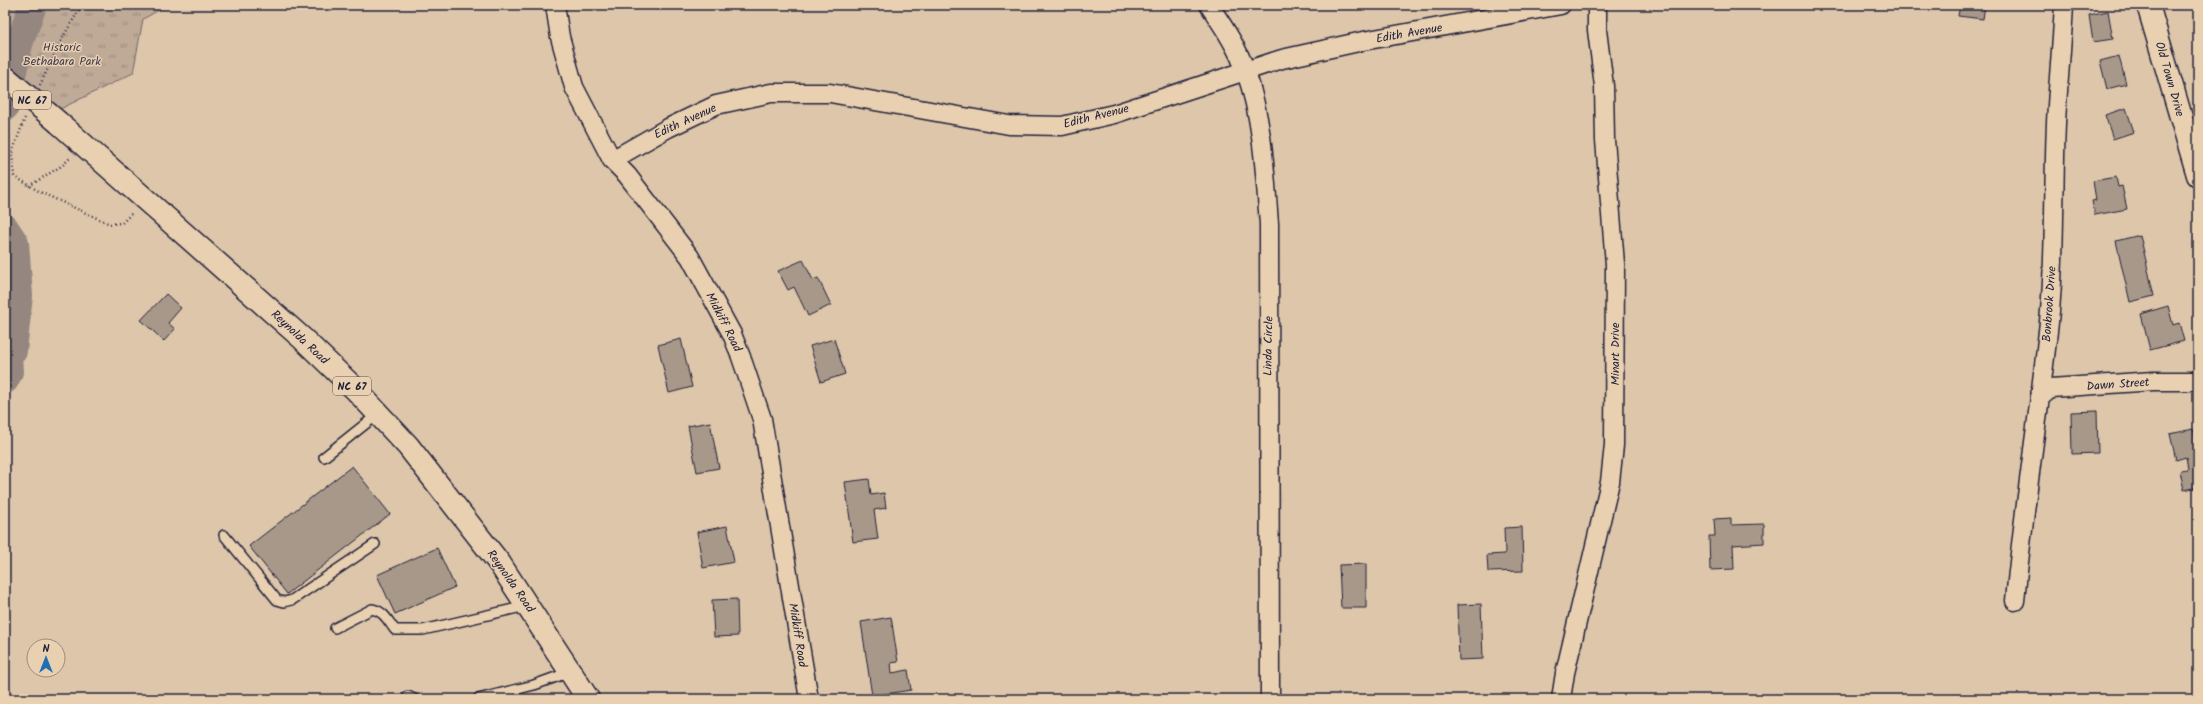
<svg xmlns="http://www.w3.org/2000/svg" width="2203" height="704" font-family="Kalam,sans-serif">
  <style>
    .grass { fill: url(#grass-tufts); stroke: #706669 }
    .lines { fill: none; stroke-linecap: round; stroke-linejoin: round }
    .river { stroke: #958780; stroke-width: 28 }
    .building { fill: #a8988a; stroke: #22223b }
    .lane-casing { stroke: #22223b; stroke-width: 12 }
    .street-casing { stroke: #22223b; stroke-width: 21 }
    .secondary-casing { stroke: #22223b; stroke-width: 25 }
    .primary-casing { stroke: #22223b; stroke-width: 25 }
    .path { stroke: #22223b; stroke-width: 2.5; stroke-dasharray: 1 3; stroke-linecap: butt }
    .lane { stroke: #e9d0b1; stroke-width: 9 }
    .street { stroke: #e9d0b1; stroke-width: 18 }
    .secondary { stroke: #e9d0b1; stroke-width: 22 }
    .primary { stroke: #e9d0b1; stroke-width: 22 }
    .primary-bridge-casing { stroke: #22223b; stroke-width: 25; stroke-linecap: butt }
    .primary-bridge { stroke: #e9d0b1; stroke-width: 22 }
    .labels { text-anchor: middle; stroke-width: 3; stroke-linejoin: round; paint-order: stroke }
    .shield { fill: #e9d0b1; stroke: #5e565e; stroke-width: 1 }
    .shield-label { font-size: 11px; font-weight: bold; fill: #22223b }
    .street-label { font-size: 12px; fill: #22223b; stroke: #e9d0b1 }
    .park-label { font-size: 12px; fill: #413d4d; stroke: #e9d0b1 }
  </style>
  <defs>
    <pattern id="grass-tufts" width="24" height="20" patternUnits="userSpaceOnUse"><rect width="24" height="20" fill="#beaa97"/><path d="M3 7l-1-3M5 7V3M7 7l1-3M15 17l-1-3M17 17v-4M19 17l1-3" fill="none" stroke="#9a8a7c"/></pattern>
  </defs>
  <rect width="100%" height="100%" fill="#ddc6aa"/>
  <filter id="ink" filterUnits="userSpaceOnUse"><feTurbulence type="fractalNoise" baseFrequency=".025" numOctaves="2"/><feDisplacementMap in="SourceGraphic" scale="8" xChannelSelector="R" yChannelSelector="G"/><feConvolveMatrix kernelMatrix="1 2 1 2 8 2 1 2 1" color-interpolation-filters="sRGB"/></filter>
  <g filter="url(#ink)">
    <!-- grass -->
    <path class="grass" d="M 5,5 L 168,5 L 143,19 L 133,73 L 54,112 L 5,68 Z"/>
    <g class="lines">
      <!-- river -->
      <path class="river" d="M 5,107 L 19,44 L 33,5
        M 5,228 L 15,243 L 19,295 L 13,351 L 8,355 L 9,372 L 5,380"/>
    </g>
    <!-- building -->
    <path class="building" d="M 1960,5 L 1985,5 L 1983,19 L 1958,16 Z
      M 2108,11 L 2113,39 L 2093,42 L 2089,15 Z
      M 2119,56 L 2126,84 L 2107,89 L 2100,61 Z
      M 2126,108 L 2134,132 L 2113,139 L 2105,115 Z
      M 2116,177 L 2118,187 L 2122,186 L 2127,209 L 2095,215 L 2092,201 L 2096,200 L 2093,181 Z
      M 2140,235 L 2154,296 L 2130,302 L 2116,241 Z
      M 803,260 L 813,280 L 818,278 L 831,305 L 808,316 L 794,287 L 788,290 L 778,271 Z
      M 166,294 L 181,308 L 168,323 L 175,329 L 164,341 L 141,320 Z
      M 2168,306 L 2173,325 L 2179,323 L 2184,341 L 2150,350 L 2141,314 Z
      M 681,339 L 692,387 L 669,393 L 658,345 Z
      M 834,339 L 845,374 L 821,382 L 810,346 Z
      M 2097,411 L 2098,453 L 2072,454 L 2071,412 Z
      M 710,422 L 719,468 L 697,472 L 688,426 Z
      M 2193,429 L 2198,449 L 2198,487 L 2184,490 L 2180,471 L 2188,470 L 2186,457 L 2176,460 L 2170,434 Z
      M 352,466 L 390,514 L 287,594 L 249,546 Z
      M 869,479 L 871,495 L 884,493 L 886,508 L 874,510 L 878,539 L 853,542 L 845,482 Z
      M 1731,518 L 1731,525 L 1764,524 L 1764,543 L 1733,545 L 1734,569 L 1710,570 L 1709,536 L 1715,536 L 1714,519 Z
      M 727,526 L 734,562 L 703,568 L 697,532 Z
      M 1522,527 L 1523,571 L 1488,572 L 1487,555 L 1505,554 L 1504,528 Z
      M 437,548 L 455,587 L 395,614 L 377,575 Z
      M 1366,564 L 1366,608 L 1341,608 L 1339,565 Z
      M 737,599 L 738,636 L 714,637 L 712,600 Z
      M 1481,604 L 1483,659 L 1459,660 L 1457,605 Z
      M 891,617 L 898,662 L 891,663 L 892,673 L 908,670 L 911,690 L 872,696 L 861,622 Z"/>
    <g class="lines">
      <!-- lane casing -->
      <g class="lane-casing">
        <path id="lane" d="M 324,457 L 378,414
          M 224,535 L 277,600 L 284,602 L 292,600 L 375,544
          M 335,628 L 372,609 C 384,611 388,621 395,630 L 423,630 L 526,606
          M 408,696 L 414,699
          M 478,699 L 534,685 L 570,672"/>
      </g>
      <!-- street casing -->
      <g class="street-casing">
        <path id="street" d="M 555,5 L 560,37 L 574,87 L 612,160 L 627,175 L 690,257 L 732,334 L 741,357 L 762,419 L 809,699
          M 1209,5 C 1223,26 1238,48 1246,72 C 1263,121 1265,173 1269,224 L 1270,699
          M 612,160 L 668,128 L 716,105 L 771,93 L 830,93 L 1009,125 L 1062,126 L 1114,114 L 1282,59 L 1363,41 L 1561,5
          M 2042,396 L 2051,388 L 2154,381 L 2198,381
          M 2015,601 C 2023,514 2037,427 2047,340 C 2056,268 2053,195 2056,123 C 2058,83 2062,44 2064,5
          M 1561,699 L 1565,673 L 1610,482 L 1614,445 L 1615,264 L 1605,140 L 1604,86 L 1597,30 L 1597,5"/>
      </g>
      <!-- secondary casing -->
      <g class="secondary-casing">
        <path id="secondary" d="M 2148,5 L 2198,175"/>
      </g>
      <!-- primary casing -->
      <g class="primary-casing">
        <path id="primary" d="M 59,123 L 303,339 L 356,390 L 408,446 L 500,564 L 588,699"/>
      </g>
      <!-- path -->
      <path class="path" d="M 40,85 L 63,37 L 82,5
        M 25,118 L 12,153 L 14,176 L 40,192 L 110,224 L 122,223 L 133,212
        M 29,186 L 63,165 L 71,157"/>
      <!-- lane -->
      <use href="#lane" class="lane"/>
      <!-- street -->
      <use href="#street" class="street"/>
      <!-- secondary -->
      <use href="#secondary" class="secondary"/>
      <!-- primary -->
      <use href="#primary" class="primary"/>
      <!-- primary-bridge casing -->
      <g class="primary-bridge-casing">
        <path id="primary-bridge" d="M 5,77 L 59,123"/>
      </g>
      <!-- primary-bridge -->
      <use href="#primary-bridge" class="primary-bridge"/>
    </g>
  </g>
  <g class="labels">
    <!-- shield labels -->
    <g class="shield">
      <rect x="13" y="91" width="38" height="18" rx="3"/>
      <rect x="333" y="377" width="38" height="18" rx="3"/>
    </g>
    <g class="shield-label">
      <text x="32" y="104">NC 67</text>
      <text x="352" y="390">NC 67</text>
    </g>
    <!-- street labels -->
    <g class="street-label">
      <text transform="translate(1409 33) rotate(-10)" y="4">Edith Avenue</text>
      <text transform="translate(2170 79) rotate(74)" y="4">Old Town Drive</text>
      <text transform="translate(1096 116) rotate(-14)" y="4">Edith Avenue</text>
      <text transform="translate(685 121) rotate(-25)" y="4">Edith Avenue</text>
      <text transform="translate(2049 304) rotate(-86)" y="4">Bonbrook Drive</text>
      <text transform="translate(724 322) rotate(63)" y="4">Midkiff Road</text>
      <text transform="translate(300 337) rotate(43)" y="4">Reynolda Road</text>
      <text transform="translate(1268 346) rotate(-89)" y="4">Linda Circle</text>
      <text transform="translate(1615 354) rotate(-90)" y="4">Minart Drive</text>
      <text transform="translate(2118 384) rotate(-4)" y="4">Dawn Street</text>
      <text transform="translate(511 581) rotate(55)" y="4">Reynolda Road</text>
      <text transform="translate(798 635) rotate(81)" y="4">Midkiff Road</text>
    </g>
    <!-- park labels -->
    <g class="park-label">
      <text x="62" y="51">Historic<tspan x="62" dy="14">Bethabara Park</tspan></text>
    </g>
  </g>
  <!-- margin -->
  <rect width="2203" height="704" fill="none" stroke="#e9d0b1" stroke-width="20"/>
  <rect x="10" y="10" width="2183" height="684" fill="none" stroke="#22223b" stroke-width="1.5" filter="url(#ink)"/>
  <!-- north arrow -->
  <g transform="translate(46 658)"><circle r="19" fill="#e9d0b1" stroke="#998a82"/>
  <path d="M0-3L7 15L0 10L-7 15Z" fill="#1f6fb2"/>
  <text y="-6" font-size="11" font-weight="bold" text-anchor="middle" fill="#22223b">N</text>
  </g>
</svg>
